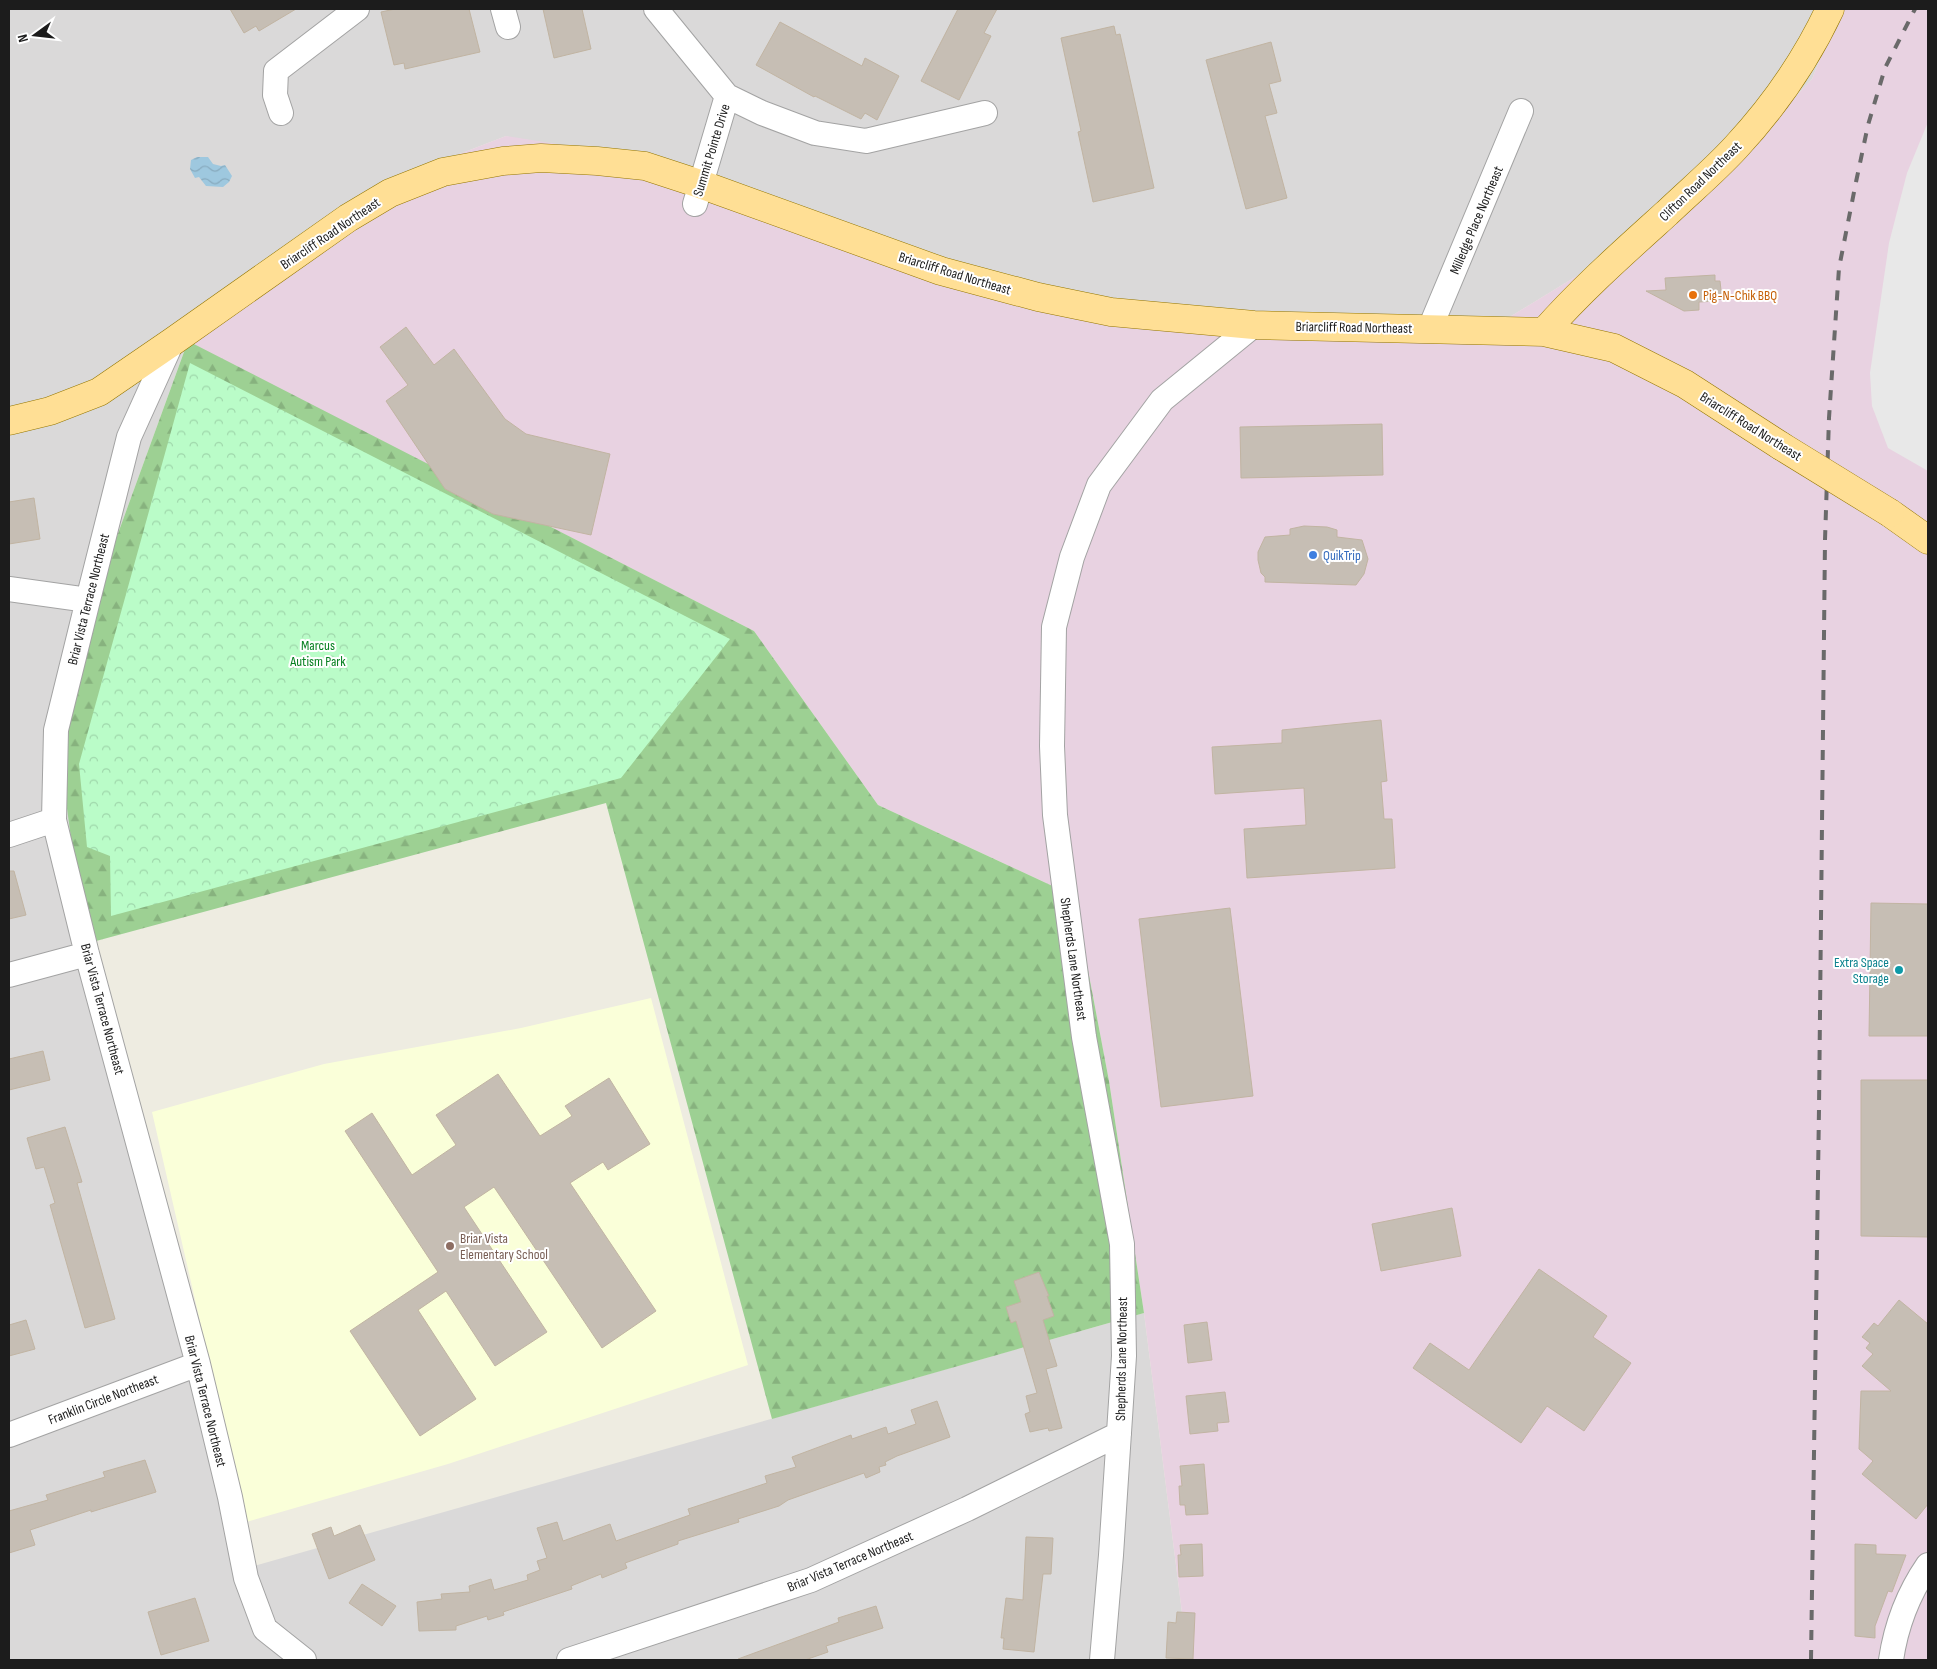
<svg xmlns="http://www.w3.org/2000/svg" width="1937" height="1669" font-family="'Sofia Sans Condensed',sans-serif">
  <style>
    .residential { fill: #dad9d9 }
    .industrial { fill: #e8d2e1 }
    .education { fill: #faffd9 }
    .forest { fill: url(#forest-firs) }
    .park { fill: url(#park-crowns) }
    .parking { fill: #e8e8e8 }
    .water { fill: url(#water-waves) }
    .building { fill: #c6beb4; stroke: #c1b4a2 }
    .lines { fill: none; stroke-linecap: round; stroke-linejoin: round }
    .minor-casing { stroke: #a3a3a3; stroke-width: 26 }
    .major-casing { stroke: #947600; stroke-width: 29 }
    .minor { stroke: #fff; stroke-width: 24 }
    .major { stroke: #ffdf95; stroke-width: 28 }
    .rail { stroke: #6a6a6a; stroke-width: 4; stroke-dasharray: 10 10; stroke-linecap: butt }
    .major-bridge-casing { stroke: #947600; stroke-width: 29; stroke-linecap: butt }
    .major-bridge { stroke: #ffdf95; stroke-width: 28 }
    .food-dot { fill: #e8710a; stroke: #fff; stroke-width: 2 }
    .shop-dot { fill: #3f7fe0; stroke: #fff; stroke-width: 2 }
    .culture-dot { fill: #0f9aa8; stroke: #fff; stroke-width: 2 }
    .education-dot { fill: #8d6e63; stroke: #fff; stroke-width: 2 }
    .labels { text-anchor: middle; stroke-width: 4; stroke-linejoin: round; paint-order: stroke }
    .street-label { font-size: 14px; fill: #1c1c1c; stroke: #fff }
    .food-label { font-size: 14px; fill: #c56008; stroke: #fff; text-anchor: start }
    .shop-label { font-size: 14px; fill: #366cbe; stroke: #fff; text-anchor: start }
    .park-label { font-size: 14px; fill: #057f1f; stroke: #fff }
    .culture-label { font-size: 14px; fill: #0d838f; stroke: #fff; text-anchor: end }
    .education-label { font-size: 14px; fill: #785e54; stroke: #fff; text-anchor: start }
  </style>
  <defs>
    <pattern id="forest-firs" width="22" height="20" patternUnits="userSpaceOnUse" patternTransform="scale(1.25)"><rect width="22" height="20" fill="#9dd093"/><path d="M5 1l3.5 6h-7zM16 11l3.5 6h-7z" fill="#87b27e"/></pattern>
    <pattern id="park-crowns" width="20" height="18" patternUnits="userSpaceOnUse" patternTransform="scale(1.25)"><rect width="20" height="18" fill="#bafcc8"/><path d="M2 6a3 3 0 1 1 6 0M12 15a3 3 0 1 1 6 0" fill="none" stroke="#9fd7ab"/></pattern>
    <pattern id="water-waves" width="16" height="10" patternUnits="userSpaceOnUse" patternTransform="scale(1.25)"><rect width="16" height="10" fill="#9ec8df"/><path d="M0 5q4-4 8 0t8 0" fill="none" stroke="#88abbf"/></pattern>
  </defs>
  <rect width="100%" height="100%" fill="#eeece1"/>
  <!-- residential -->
  <path class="residential" d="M 9,9 L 1813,9 L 1835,21 L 1812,79 L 1698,202 L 1503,321 L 1089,314 L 506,136 L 374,187 L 188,341 L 96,594 L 85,944 L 254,1566 L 1144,1313 L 1188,1660 L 9,1660 Z"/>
  <!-- industrial -->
  <path class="industrial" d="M 1840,9 L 1928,9 L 1928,1660 L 1188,1660 L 1144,1313 L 1109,1081 L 1074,896 L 878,805 L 754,631 L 188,342 L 296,246 L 374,187 L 506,136 L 633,156 L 1089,314 L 1503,321 L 1698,202 L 1812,79 Z"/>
  <!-- education -->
  <path class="education" d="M 651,998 L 748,1365 L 448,1464 L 246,1522 L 152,1112 L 324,1064 L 521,1028 Z"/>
  <!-- forest -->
  <path class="forest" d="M 188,341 L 754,631 L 878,805 L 1074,896 L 1109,1081 L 1144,1313 L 772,1419 L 606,803 L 85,944 L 61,763 L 96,594 Z"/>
  <!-- park -->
  <path class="park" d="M 190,363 L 730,639 L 621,778 L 111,916 L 110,856 L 87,847 L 79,764 Z"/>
  <!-- parking -->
  <path class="parking" d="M 1928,122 L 1928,471 L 1888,448 L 1872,406 L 1870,373 L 1889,243 L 1907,173 Z"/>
  <!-- water -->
  <path class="water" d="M 197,157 L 208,157 L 213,164 L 221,166 L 225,165 L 232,176 L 229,182 L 223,187 L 206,186 L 199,177 L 195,178 L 190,169 L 191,160 Z"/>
  <!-- building -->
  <path class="building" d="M 230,9 L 296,9 L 259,31 L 256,26 L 244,33 Z
    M 395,9 L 469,9 L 480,52 L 405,69 L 404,63 L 394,65 L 381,12 Z
    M 543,9 L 582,9 L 591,49 L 554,58 Z
    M 958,9 L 997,9 L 984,33 L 991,36 L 959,100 L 921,81 Z
    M 780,22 L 862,66 L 865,58 L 899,76 L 877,120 L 865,113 L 861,119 L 815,96 L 814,97 L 756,65 Z
    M 1114,26 L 1116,35 L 1120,34 L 1154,188 L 1093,202 L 1078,132 L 1081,131 L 1061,38 Z
    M 1271,42 L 1281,81 L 1269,84 L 1277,113 L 1265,116 L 1287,198 L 1246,209 L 1206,60 Z
    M 1715,275 L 1715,281 L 1720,281 L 1722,299 L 1717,300 L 1717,301 L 1699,302 L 1699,310 L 1684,311 L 1646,291 L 1666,290 L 1665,278 Z
    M 406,327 L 434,365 L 454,349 L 505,419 L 526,434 L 610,454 L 591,535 L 493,514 L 445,489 L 386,401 L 408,385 L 380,347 Z
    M 1382,424 L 1383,475 L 1241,478 L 1240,427 Z
    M 34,498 L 40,539 L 9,544 L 9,502 Z
    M 1304,526 L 1327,527 L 1337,530 L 1337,537 L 1362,540 L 1368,559 L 1364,574 L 1356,585 L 1265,582 L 1265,577 L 1261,573 L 1258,560 L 1258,552 L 1265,537 L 1290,535 L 1290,529 Z
    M 1381,720 L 1387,781 L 1381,782 L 1384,819 L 1392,819 L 1395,868 L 1247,878 L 1244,829 L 1306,825 L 1304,788 L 1215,794 L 1212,747 L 1282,743 L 1282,730 Z
    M 9,871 L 14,871 L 26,915 L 9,919 Z
    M 1871,903 L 1928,904 L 1928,1036 L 1869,1036 Z
    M 1230,908 L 1253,1096 L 1161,1107 L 1139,919 Z
    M 43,1051 L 50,1080 L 9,1090 L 9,1059 Z
    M 498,1074 L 540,1136 L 572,1116 L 565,1106 L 609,1078 L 650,1144 L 608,1170 L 603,1162 L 570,1183 L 656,1311 L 602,1348 L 494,1187 L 464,1207 L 547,1332 L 495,1366 L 446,1291 L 418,1310 L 476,1399 L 420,1436 L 350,1331 L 438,1272 L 345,1131 L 372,1113 L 412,1175 L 456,1145 L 436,1115 Z
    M 1861,1080 L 1928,1080 L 1928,1237 L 1861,1236 Z
    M 65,1127 L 82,1182 L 77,1183 L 115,1319 L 85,1328 L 50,1205 L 55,1203 L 44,1167 L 36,1169 L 27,1138 Z
    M 1452,1208 L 1461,1256 L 1381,1271 L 1372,1224 Z
    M 1539,1269 L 1607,1316 L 1593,1337 L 1631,1363 L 1584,1431 L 1547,1406 L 1521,1443 L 1413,1368 L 1430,1343 L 1469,1370 Z
    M 1039,1272 L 1049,1296 L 1047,1296 L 1054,1316 L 1043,1320 L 1057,1366 L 1046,1369 L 1062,1428 L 1049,1431 L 1048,1428 L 1030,1432 L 1025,1414 L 1030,1412 L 1026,1396 L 1037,1393 L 1016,1321 L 1011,1323 L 1006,1307 L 1021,1302 L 1014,1281 Z
    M 1899,1300 L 1928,1324 L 1928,1504 L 1916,1519 L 1862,1474 L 1873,1461 L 1859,1449 L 1861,1391 L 1891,1391 L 1862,1366 L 1873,1354 L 1866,1348 L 1870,1343 L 1862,1337 L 1874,1323 L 1878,1326 Z
    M 26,1320 L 35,1349 L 9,1356 L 9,1325 Z
    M 1207,1322 L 1212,1360 L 1188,1363 L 1184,1325 Z
    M 1225,1392 L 1229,1422 L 1217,1423 L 1218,1431 L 1190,1434 L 1186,1396 Z
    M 937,1401 L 950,1437 L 897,1456 L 885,1462 L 886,1465 L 879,1467 L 880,1472 L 866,1478 L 864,1473 L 788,1500 L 779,1506 L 738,1519 L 739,1522 L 678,1541 L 678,1544 L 625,1563 L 627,1568 L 602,1578 L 601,1574 L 571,1586 L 572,1589 L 503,1612 L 504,1615 L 488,1620 L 487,1616 L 456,1626 L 456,1630 L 419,1631 L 417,1602 L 442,1599 L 441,1594 L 470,1592 L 469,1586 L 491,1579 L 494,1590 L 528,1580 L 527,1575 L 540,1570 L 537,1561 L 547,1558 L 537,1528 L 557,1522 L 563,1541 L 610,1524 L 616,1541 L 690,1515 L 688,1509 L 767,1483 L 765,1476 L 796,1467 L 792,1457 L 851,1435 L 852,1439 L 886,1427 L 888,1434 L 916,1424 L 911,1410 Z
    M 145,1460 L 156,1492 L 91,1512 L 91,1510 L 30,1530 L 35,1545 L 9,1553 L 9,1511 L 48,1500 L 46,1495 L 105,1477 L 103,1472 Z
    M 1204,1464 L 1208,1514 L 1186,1515 L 1185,1505 L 1180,1505 L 1179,1486 L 1182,1486 L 1180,1466 Z
    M 360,1525 L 375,1560 L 329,1579 L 312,1534 L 331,1527 L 334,1536 Z
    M 1026,1537 L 1053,1538 L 1051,1574 L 1043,1574 L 1034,1652 L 1003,1649 L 1004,1638 L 1001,1638 L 1006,1598 L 1023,1600 Z
    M 1202,1544 L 1203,1576 L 1179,1577 L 1178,1555 L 1181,1555 L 1180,1545 Z
    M 1855,1544 L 1876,1545 L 1876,1554 L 1906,1555 L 1892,1592 L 1888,1591 L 1875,1626 L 1875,1638 L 1855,1636 Z
    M 362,1584 L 396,1606 L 382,1626 L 349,1603 Z
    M 195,1598 L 209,1641 L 161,1655 L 148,1612 Z
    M 876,1606 L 883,1628 L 826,1646 L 828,1652 L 805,1660 L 738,1660 L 738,1659 L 839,1622 L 838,1618 Z
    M 1177,1612 L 1195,1613 L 1193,1659 L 1166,1658 L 1168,1622 L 1176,1623 Z"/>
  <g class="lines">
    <!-- minor casing -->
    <g class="minor-casing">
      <path id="minor" d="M 503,9 L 508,27
        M 656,9 L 727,96 L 762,113 L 815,133 L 866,141 L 985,113
        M 281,113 L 275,95 L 276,71 L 357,9
        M 695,204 L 727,96
        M 1430,328 L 1521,111
        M 172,342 L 129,437 L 88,600 L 56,730 L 54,820 L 87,954 L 198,1364 L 230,1497 L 246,1578 L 265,1629 L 304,1660
        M 9,589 L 88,600
        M 9,835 L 54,820
        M 9,975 L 87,954
        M 9,1435 L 198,1364
        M 569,1660 L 811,1580 L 967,1509 L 1119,1434
        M 1102,1660 L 1111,1555 L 1124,1356 L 1122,1244 L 1084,1037 L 1055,815 L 1052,746 L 1054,627 L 1072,557 L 1099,485 L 1162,400 L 1254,325
        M 1891,1660 C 1896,1626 1908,1594 1928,1565"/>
    </g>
    <!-- major casing -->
    <g class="major-casing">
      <path id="major" d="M 1544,332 C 1582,289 1625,251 1667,213 C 1690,191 1715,170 1736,147 C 1774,106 1806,60 1830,9
        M 9,421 L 50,411 L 99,392 L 172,342 L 348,218 L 390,193 L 443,172 L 503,161 L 541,158 L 597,161 L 645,166 L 700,184 L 941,271 L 1038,297 L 1111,312 L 1254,325 L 1544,332 L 1614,348 L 1685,384 L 1781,446
        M 1890,513 L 1928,540"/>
    </g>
    <!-- minor -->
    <use href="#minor" class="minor"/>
    <!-- major -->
    <use href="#major" class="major"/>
    <!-- rail -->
    <path class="rail" d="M 1811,1660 L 1819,1108 L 1825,540 L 1829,418 L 1839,268 L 1856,182 L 1868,125 L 1885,68 L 1915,9"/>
    <!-- major-bridge casing -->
    <g class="major-bridge-casing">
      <path id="major-bridge" d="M 1781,446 L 1890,513"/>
    </g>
    <!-- major-bridge -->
    <use href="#major-bridge" class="major-bridge"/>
  </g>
  <!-- markers -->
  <circle class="food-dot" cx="1693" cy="295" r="5"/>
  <circle class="shop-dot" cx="1313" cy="555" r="5"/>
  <circle class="culture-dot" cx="1899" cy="970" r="5"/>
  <circle class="education-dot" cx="450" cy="1246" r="5"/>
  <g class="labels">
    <!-- street labels -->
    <g class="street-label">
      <text transform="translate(711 150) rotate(-73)" y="5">Summit Pointe Drive</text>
      <text transform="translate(1700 181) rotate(-44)" y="5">Clifton Road Northeast</text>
      <text transform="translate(1476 220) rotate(-67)" y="5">Milledge Place Northeast</text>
      <text transform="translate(330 233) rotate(-34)" y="5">Briarcliff Road Northeast</text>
      <text transform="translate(955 273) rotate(17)" y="5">Briarcliff Road Northeast</text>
      <text transform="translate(1354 327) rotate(1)" y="5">Briarcliff Road Northeast</text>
      <text transform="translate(1751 426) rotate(32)" y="5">Briarcliff Road Northeast</text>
      <text transform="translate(88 599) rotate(-76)" y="5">Briar Vista Terrace Northeast</text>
      <text transform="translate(1074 959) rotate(82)" y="5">Shepherds Lane Northeast</text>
      <text transform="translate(103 1009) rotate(75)" y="5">Briar Vista Terrace Northeast</text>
      <text transform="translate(1121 1359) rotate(-89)" y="5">Shepherds Lane Northeast</text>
      <text transform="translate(103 1399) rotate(-21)" y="5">Franklin Circle Northeast</text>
      <text transform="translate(206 1401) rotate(76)" y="5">Briar Vista Terrace Northeast</text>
      <text transform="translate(850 1561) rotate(-23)" y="5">Briar Vista Terrace Northeast</text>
    </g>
    <!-- food labels -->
    <g class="food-label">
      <text x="1703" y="300">Pig-N-Chik BBQ</text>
    </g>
    <!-- shop labels -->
    <g class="shop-label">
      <text x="1323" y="560">QuikTrip</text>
    </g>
    <!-- park labels -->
    <g class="park-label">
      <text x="318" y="650">Marcus<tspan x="318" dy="16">Autism Park</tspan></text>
    </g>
    <!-- culture labels -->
    <g class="culture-label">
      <text x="1889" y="967">Extra Space<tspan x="1889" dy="16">Storage</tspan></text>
    </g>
    <!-- education labels -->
    <g class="education-label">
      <text x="460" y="1243">Briar Vista<tspan x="460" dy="16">Elementary School</tspan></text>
    </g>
  </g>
  <!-- border -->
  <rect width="1937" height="1669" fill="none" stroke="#1c1c1c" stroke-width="20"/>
  <!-- north arrow -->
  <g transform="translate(35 35) rotate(255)" stroke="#ffffff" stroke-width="4" paint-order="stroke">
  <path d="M0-4L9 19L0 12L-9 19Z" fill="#1c1c1c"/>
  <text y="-8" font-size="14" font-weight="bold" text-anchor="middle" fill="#1c1c1c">N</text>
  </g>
</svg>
